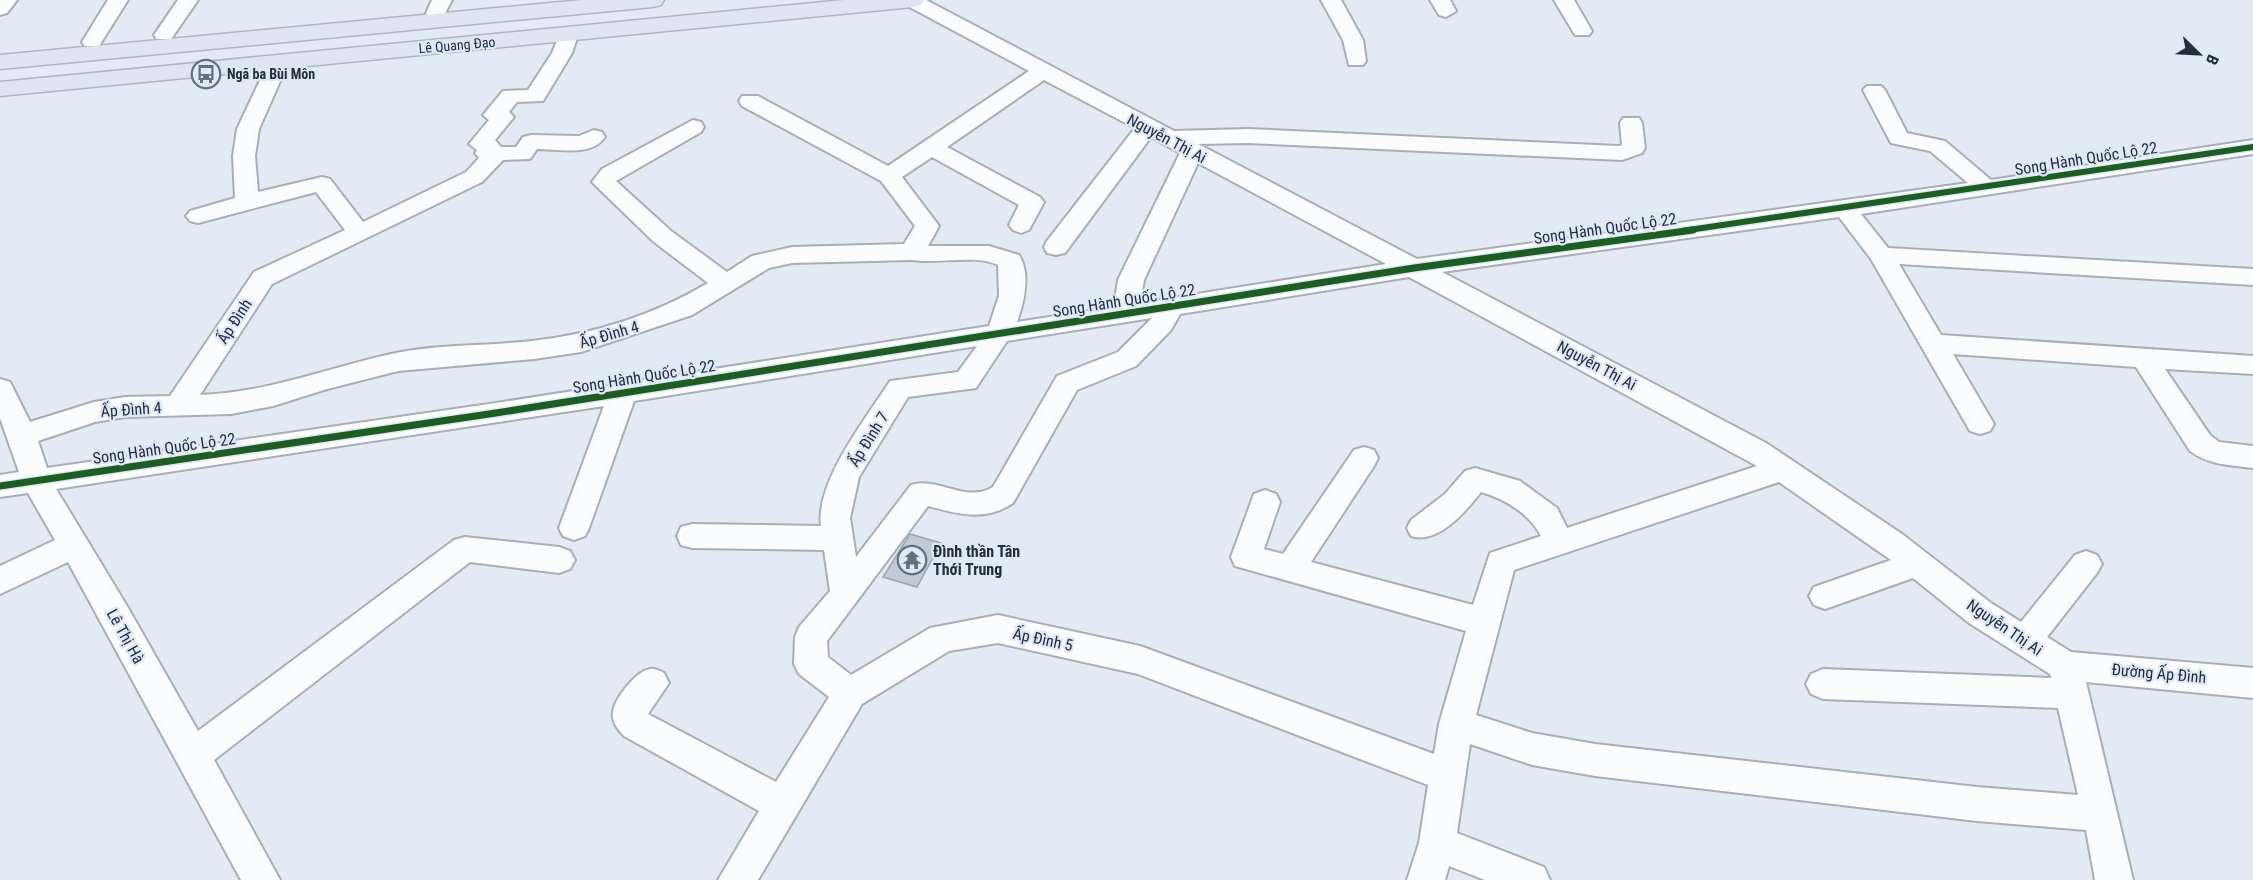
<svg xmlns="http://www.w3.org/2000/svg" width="2253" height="880" font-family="'Roboto Condensed',sans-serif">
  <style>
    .building { fill: #c2cbd5; stroke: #9da5ae; stroke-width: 1.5 }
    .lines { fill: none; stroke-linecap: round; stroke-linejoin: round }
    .minor-casing { stroke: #a8aeb8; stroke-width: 4 }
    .highway-casing { stroke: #b0b4c5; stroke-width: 3 }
    .minor { fill: #fbfcfd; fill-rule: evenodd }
    .highway { fill: #e1e3f1; fill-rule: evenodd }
    .cycleway-far1-casing { stroke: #dde8fb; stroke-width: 9 }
    .cycleway-casing { stroke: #dde8fb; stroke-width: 10 }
    .cycleway-far1 { stroke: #1b5e20; stroke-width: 6 }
    .cycleway { stroke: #1b5e20; stroke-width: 7 }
    .labels { text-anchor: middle; stroke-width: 4.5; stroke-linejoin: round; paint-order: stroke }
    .far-street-label { font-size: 14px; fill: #262d39; stroke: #dde8fb }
    .far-poi-label { font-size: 14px; font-weight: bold; fill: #262d39; stroke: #dde8fb; text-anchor: start }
    .street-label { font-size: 16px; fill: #262d39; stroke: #dde8fb }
    .poi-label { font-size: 16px; font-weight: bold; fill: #262d39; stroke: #dde8fb; text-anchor: start }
  </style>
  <rect width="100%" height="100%" fill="#e4eaf4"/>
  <!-- building -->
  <path class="building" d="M 910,534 L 941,543 L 917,587 L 883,577 Z"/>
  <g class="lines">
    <!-- minor casing -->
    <g class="minor-casing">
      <path id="minor" d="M 0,0 L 17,0 L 7,13 L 0,15 Z
        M 108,0 L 128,0 L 99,46 L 85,46 L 82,42 Z
        M 178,0 L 198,0 L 171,39 L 157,39 L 154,35 Z
        M 432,0 L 452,0 L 443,17 L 429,17 L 426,13 Z
        M 901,0 L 926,0 L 1174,131 L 1248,129 L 1619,146 L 1622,145 L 1620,123 L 1623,118 L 1639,118 L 1642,123 L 1645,148 L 1642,153 L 1622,160 L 1248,143 L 1198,144 L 1417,259 L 1968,183 L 1930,151 L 1891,143 L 1863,90 L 1867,86 L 1881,86 L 1885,90 L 1907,133 L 1945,141 L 1991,180 L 2253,140 L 2253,154 L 1861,214 L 1888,248 L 2253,269 L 2253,285 L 1899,264 L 1941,335 L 2253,356 L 2253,374 L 2165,369 L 2210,435 L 2219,442 L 2253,446 L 2253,468 C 2230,465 2209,465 2190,451 L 2136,367 L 1953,354 L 1994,424 L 1990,431 L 1980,434 L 1970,431 L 1871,259 L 1839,217 L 1442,272 L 1766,443 L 1902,534 L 1991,603 L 2021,622 L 2075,555 L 2086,551 L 2097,555 L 2102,564 L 2097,573 L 2047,637 L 2071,652 L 2253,668 L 2253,698 L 2086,682 L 2133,880 L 2095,880 L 2086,830 L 1977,821 L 1595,776 L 1532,765 L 1470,744 L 1457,833 L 1544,867 L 1550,880 L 1485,880 L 1449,866 L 1445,880 L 1407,880 L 1419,843 L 1428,785 L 1138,674 L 998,643 L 949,651 L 862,704 L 758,880 L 718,880 L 759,811 L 624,736 C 617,729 611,720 613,711 C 616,697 636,671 650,669 C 655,668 660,671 664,673 L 669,683 L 648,714 L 776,782 L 829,697 L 799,674 L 794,664 L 795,637 L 799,627 L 830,591 L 824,550 L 692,548 L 681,545 L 677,536 L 681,527 L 692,524 L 821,526 C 815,482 867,417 890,381 L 958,372 L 977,346 L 634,401 L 589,528 L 585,536 L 574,540 L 563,536 L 559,528 L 604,406 L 56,489 L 127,606 L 198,731 L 454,540 L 465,537 L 559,547 L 570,551 L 575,560 L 570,569 L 559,573 L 470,562 L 214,760 L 280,880 L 241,880 L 68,562 L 0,594 L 0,566 L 55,540 L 28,493 L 0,497 L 0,475 L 19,472 L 0,418 L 0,379 L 10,382 L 30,422 L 94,402 L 125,397 L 170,396 L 254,272 L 345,230 L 316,192 L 198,223 L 190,221 L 186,216 L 190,211 L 235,198 L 233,156 L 237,129 L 269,61 L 272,57 L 286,57 L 289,61 L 259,129 L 255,156 L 258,192 L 322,177 L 330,179 L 363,222 L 466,172 L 479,158 L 475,153 L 477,150 L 469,144 L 489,120 L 483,115 L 503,91 L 528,90 L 552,53 L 561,31 L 575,31 L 578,35 L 572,53 L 543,101 L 517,102 L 509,112 L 514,117 L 495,140 L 501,147 L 516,147 L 523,137 L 531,135 L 579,136 L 594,130 L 602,132 L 605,137 C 592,157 558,149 537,149 L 530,159 L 503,160 L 482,182 L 272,284 L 200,395 C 267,393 330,367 396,353 C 440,344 487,346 532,341 C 595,334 654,315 708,283 L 654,242 L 592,182 L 602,169 L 693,120 L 701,122 L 704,127 L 701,132 L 616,181 L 671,231 L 727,272 L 752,256 L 792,247 L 904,244 L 915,226 L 881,181 L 742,106 L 739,101 L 742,96 L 758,96 L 888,166 L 1029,71 L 904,4 ZM 1044,80 L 1135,128 L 1047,241 L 1044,247 L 1047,253 L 1056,255 L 1065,253 L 1151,137 L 1180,153 L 1118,280 L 1114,307 L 1017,322 C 1024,302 1031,274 1019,255 L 989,246 L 928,246 L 939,226 L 902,177 L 932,157 L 1019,205 L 1009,225 L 1013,230 L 1021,233 L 1029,230 L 1044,202 L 1040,197 L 947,147 ZM 1198,163 L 1386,264 L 1140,303 L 1144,280 ZM 912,260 C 937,264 977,254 998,265 L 999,296 L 989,326 L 496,403 L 47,468 L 38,441 L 95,422 L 125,417 L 231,414 L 273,406 L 327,389 L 398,371 L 534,359 L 581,352 L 692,315 L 769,268 L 792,263 ZM 1409,277 L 1757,466 L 1567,528 L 1557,508 L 1520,481 L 1475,468 L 1465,471 L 1445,494 L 1411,520 L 1407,528 L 1411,536 C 1438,545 1466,511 1481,492 C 1505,499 1530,514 1541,536 L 1490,553 L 1473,605 L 1311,562 L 1374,466 L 1378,458 L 1374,450 L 1364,447 L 1354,450 L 1283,554 L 1264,549 L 1280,502 L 1276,494 L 1265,490 L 1254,494 L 1231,557 L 1235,566 L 1466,631 L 1439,724 L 1434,754 L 1140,646 L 998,615 L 930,628 L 851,675 L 828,657 L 827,641 L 928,506 C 958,514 985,522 1013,503 L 1077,390 L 1136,366 L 1171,330 L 1180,314 ZM 1152,318 L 1118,352 L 1057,376 L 993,487 C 966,504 938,476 911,485 L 856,557 L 850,518 L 859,477 L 908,397 L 976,388 L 1007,341 ZM 1779,482 L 1891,560 L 1814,587 L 1809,596 L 1814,605 L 1825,609 L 1913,578 L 1969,623 L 2050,674 L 2051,678 L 1823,669 L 1811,674 L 1806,684 L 1811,694 L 1823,699 L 2058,708 L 2078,795 L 1977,787 L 1595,744 L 1532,733 L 1476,715 L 1514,570 Z
        M 1321,0 L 1341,0 L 1363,40 L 1366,61 L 1363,65 L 1349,65 L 1343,40 Z
        M 1430,0 L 1450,0 L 1456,11 L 1446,17 L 1439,15 Z
        M 1554,0 L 1574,0 L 1592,31 L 1589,35 L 1575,35 Z"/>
    </g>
    <!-- highway casing -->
    <g class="highway-casing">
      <path id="highway" d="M 582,0 L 664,0 L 661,5 L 653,7 L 0,69 L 0,55 Z
        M 844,0 L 924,0 L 921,5 L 913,7 L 0,96 L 0,82 Z"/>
    </g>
    <!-- minor -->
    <use href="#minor" class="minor"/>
    <!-- highway -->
    <use href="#highway" class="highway"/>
    <!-- cycleway-far1 casing -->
    <g class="cycleway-far1-casing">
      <path id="cycleway-far1" d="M 1682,231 L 2253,147"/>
    </g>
    <!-- cycleway casing -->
    <g class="cycleway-casing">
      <path id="cycleway" d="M 0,486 L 496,413 L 1414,268 L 1693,230"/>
    </g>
    <!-- cycleway-far1 -->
    <use href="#cycleway-far1" class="cycleway-far1"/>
    <!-- cycleway -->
    <use href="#cycleway" class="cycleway"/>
  </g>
  <!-- icons -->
  <defs>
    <g id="bus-ring" transform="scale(1.5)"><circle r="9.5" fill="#dde8fb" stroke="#686f7a" stroke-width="1.5"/><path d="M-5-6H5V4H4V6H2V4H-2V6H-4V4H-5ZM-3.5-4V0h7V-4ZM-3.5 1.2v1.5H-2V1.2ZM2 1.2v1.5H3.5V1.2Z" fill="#686f7a"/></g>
    <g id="temple-ring" transform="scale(1.5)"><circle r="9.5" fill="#dde8fb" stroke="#686f7a" stroke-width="1.5"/><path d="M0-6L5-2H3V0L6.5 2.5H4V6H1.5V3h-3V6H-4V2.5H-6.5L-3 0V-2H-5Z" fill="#686f7a"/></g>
  </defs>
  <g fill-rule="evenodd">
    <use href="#bus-ring" x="206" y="74"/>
    <use href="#temple-ring" x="912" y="560"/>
  </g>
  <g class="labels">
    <!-- far-street labels -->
    <g class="far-street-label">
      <text transform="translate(457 45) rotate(-5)" y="5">Lê Quang Đạo</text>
    </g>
    <!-- far-poi labels -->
    <g class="far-poi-label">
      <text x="227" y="79">Ngã ba Bùi Môn</text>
    </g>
    <!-- street labels -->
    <g class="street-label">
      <text transform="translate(1167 138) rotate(28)" y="6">Nguyễn Thị Ai</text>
      <text transform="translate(2086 158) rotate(-9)" y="6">Song Hành Quốc Lộ 22</text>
      <text transform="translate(1605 228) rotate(-8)" y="6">Song Hành Quốc Lộ 22</text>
      <text transform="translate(1124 300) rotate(-9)" y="6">Song Hành Quốc Lộ 22</text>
      <text transform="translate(234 321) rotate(-57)" y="6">Ấp Đình</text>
      <text transform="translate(609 334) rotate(-16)" y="6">Ấp Đình 4</text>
      <text transform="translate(1597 365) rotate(28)" y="6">Nguyễn Thị Ai</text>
      <text transform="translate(644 376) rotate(-9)" y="6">Song Hành Quốc Lộ 22</text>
      <text transform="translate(131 409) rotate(-4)" y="6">Ấp Đình 4</text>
      <text transform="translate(868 439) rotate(-58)" y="6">Ấp Đình 7</text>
      <text transform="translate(164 448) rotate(-8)" y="6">Song Hành Quốc Lộ 22</text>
      <text transform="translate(2005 627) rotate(34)" y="6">Nguyễn Thị Ai</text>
      <text transform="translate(126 636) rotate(61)" y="6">Lê Thị Hà</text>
      <text transform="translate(1043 639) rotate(12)" y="6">Ấp Đình 5</text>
      <text transform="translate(2159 673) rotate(5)" y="6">Đường Ấp Đình</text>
    </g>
    <!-- poi labels -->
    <g class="poi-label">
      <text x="933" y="557">Đình thần Tân<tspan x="933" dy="18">Thới Trung</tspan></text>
    </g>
  </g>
  <!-- north arrow -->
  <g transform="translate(2199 54) rotate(114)" stroke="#dde8fb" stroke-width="4.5" paint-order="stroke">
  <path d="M0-4.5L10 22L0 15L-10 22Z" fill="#262d39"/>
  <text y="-9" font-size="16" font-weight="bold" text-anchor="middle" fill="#262d39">B</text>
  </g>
</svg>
